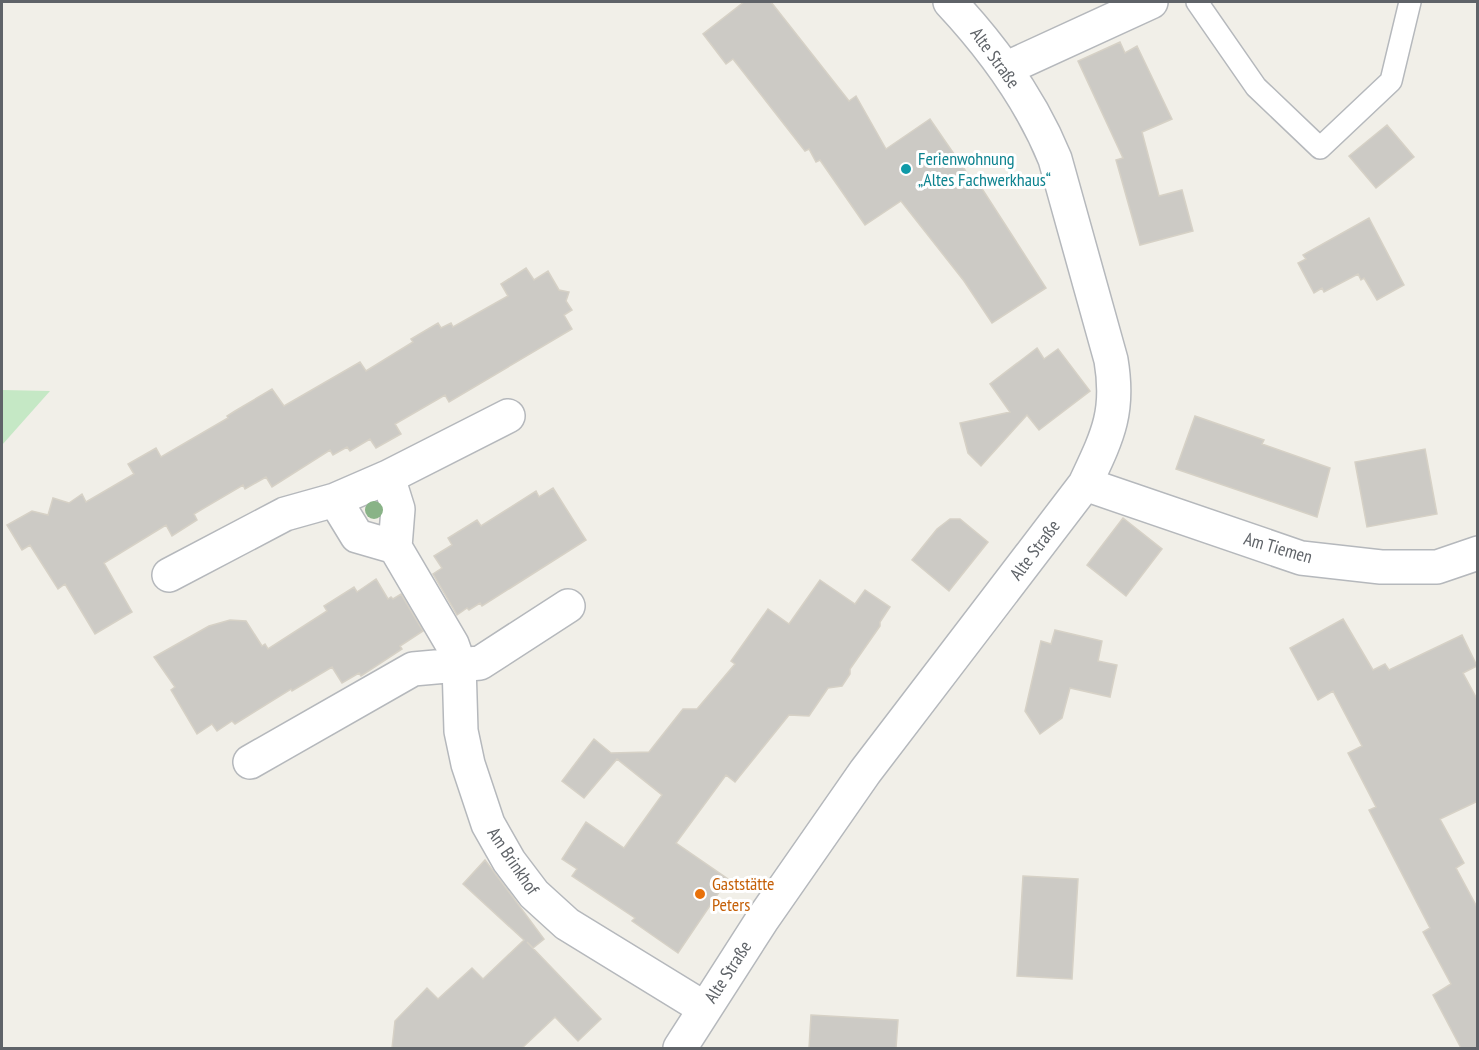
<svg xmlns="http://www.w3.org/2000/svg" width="1479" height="1050" font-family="'PT Sans Narrow',sans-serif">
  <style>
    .green { fill: #c5e8c5 }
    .building { fill: #cccac5; stroke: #d6d1c6; stroke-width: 1.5 }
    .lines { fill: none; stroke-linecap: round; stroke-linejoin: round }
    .service-casing { stroke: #b5b8bc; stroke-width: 24 }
    .minor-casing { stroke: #b5b8bc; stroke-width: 36 }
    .service { stroke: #fff; stroke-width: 21 }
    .minor { stroke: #fff; stroke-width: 33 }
    .tree { fill: #89b387 }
    .culture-dot { fill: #0f9aa8; stroke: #fff; stroke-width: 2 }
    .food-dot { fill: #e8710a; stroke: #fff; stroke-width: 2 }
    .labels { text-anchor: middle; stroke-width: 6; stroke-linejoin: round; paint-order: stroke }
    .street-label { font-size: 18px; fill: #5f6368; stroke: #fff }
    .culture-label { font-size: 18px; fill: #0d838f; stroke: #fff; text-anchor: start }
    .food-label { font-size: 18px; fill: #c56008; stroke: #fff; text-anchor: start }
  </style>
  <rect width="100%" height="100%" fill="#f1efe8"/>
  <!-- green -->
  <path class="green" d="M 2,390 L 50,391 L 2,445 Z"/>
  <!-- building -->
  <path class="building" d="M 744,2 L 771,2 L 849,101 L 856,96 L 886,149 L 930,119 L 978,189 L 981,187 L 1046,288 L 992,323 L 964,281 L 901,201 L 865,225 L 820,160 L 816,162 L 809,149 L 805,151 L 733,59 L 726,64 L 703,34 Z
    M 1120,42 L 1125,53 L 1137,46 L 1172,119 L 1142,132 L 1159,196 L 1182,190 L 1193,231 L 1140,245 L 1116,160 L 1123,158 L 1078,61 Z
    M 1387,125 L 1414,157 L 1376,188 L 1349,156 Z
    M 1369,218 L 1404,285 L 1377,300 L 1364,278 L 1361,280 L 1358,274 L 1324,292 L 1322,288 L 1314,293 L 1298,263 L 1306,259 L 1303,255 Z
    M 526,268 L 534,280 L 548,271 L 559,290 L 569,292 L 566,301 L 572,310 L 564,315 L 572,329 L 449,402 L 445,395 L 395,424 L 401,434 L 376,448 L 370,439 L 350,451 L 347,447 L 333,455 L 330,450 L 272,487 L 266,477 L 245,489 L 243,485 L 194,514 L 197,520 L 172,536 L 166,525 L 104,563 L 132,612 L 95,634 L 65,584 L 58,589 L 30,545 L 22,550 L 7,525 L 32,511 L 48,515 L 53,498 L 69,503 L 82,494 L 86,502 L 134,474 L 128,464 L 156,448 L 161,457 L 228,418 L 227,416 L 235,411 L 272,389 L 284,406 L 360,362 L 366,371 L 413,342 L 411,339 L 438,323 L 441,328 L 451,323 L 453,327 L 508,296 L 501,284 Z
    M 1037,348 L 1044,359 L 1058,349 L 1090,391 L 1039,430 L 1027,415 L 981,466 L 968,453 L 960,423 L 1010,412 L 990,384 Z
    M 1195,416 L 1264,440 L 1262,444 L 1330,468 L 1317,517 L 1176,469 Z
    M 1425,449 L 1437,514 L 1367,527 L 1355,462 Z
    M 553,488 L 586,540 L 482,606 L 480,603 L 469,610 L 467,608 L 457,615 L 433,574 L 442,568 L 434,556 L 452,545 L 448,538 L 477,520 L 481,526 L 536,491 L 539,497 Z
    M 1123,518 L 1162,549 L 1126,596 L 1087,565 Z
    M 950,519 L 960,519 L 988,542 L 949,591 L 912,560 L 937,529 Z
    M 376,579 L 388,599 L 391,597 L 393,599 L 401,594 L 423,631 L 400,646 L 402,649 L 361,676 L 359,673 L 342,683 L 332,667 L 292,691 L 291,689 L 235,724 L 232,721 L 217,731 L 212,724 L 197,734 L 171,690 L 175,687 L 154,657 L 209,626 L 230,620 L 246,621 L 262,646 L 265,644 L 268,649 L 327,611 L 324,606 L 354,587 L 357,592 Z
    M 820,580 L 855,604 L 865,590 L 890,607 L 880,622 L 880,626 L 850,669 L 850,674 L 842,686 L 828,688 L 809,716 L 789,715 L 735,782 L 726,775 L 676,843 L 728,879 L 678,953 L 632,921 L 635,918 L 572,876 L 577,869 L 562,859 L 586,822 L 624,848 L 662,795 L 617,759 L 584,798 L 562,781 L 594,739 L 611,753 L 649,752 L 683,709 L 697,709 L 735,664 L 731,661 L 768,609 L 789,624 Z
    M 1343,619 L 1373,670 L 1385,664 L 1389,670 L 1462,635 L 1477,666 L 1463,673 L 1478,701 L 1478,801 L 1440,819 L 1464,863 L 1456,868 L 1478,909 L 1478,1048 L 1461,1048 L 1433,995 L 1451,984 L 1423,932 L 1430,928 L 1369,810 L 1376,807 L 1348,753 L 1362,746 L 1333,691 L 1318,700 L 1290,648 Z
    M 1055,630 L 1102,641 L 1098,661 L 1117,665 L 1110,697 L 1070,688 L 1062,718 L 1040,734 L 1025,711 L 1041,641 L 1051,644 Z
    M 485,860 L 544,939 L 533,948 L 527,942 L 601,1019 L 578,1041 L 555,1017 L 522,1048 L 392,1048 L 395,1021 L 427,988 L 438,999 L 472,968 L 483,979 L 524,940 L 463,884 Z
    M 1023,876 L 1078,879 L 1072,979 L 1017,976 Z
    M 811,1015 L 898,1020 L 896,1048 L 809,1048 Z"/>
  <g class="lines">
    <!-- service casing -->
    <g class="service-casing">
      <path id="service" d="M 1197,2 L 1256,87 L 1320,148 L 1391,81 L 1410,2"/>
    </g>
    <!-- minor casing -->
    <g class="minor-casing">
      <path id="minor" d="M 1005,69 L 1151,2
        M 508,416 L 388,477 L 398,509 L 395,547 L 452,644 L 459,664 L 461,731 L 468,764 L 488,824 L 509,861 L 534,894 L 567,924 L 704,1008
        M 1085,484 L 1301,558 L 1381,567 L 1437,567 L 1478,553
        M 335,500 L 357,536 L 395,547
        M 169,575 L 285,514 L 335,500 L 388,477
        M 250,762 L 413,669 L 480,663 L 568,606
        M 680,1048 L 762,920 L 865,772 L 1085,484 C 1107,437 1120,413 1111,360 L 1055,159 C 1031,100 993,48 950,2"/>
    </g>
    <!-- service -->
    <use href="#service" class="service"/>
    <!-- minor -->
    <use href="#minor" class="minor"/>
  </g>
  <!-- trees -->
  <circle class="tree" cx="374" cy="510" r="9"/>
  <!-- markers -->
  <circle class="culture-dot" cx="906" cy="169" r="6"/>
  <circle class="food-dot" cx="700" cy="894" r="6"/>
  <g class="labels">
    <!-- street labels -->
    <g class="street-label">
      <text transform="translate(995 58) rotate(54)" y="6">Alte Straße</text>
      <text transform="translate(1278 548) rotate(16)" y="6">Am Tiemen</text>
      <text transform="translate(1035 550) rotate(-53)" y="6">Alte Straße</text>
      <text transform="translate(513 861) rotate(56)" y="6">Am Brinkhof</text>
      <text transform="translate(728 972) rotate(-57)" y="6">Alte Straße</text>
    </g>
    <!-- culture labels -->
    <g class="culture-label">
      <text x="918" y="165">Ferienwohnung<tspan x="918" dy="21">„Altes Fachwerkhaus“</tspan></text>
    </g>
    <!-- food labels -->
    <g class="food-label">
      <text x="712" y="890">Gaststätte<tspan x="712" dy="21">Peters</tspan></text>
    </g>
  </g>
  <!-- border -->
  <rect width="1479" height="1050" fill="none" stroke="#5f6368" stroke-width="6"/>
</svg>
